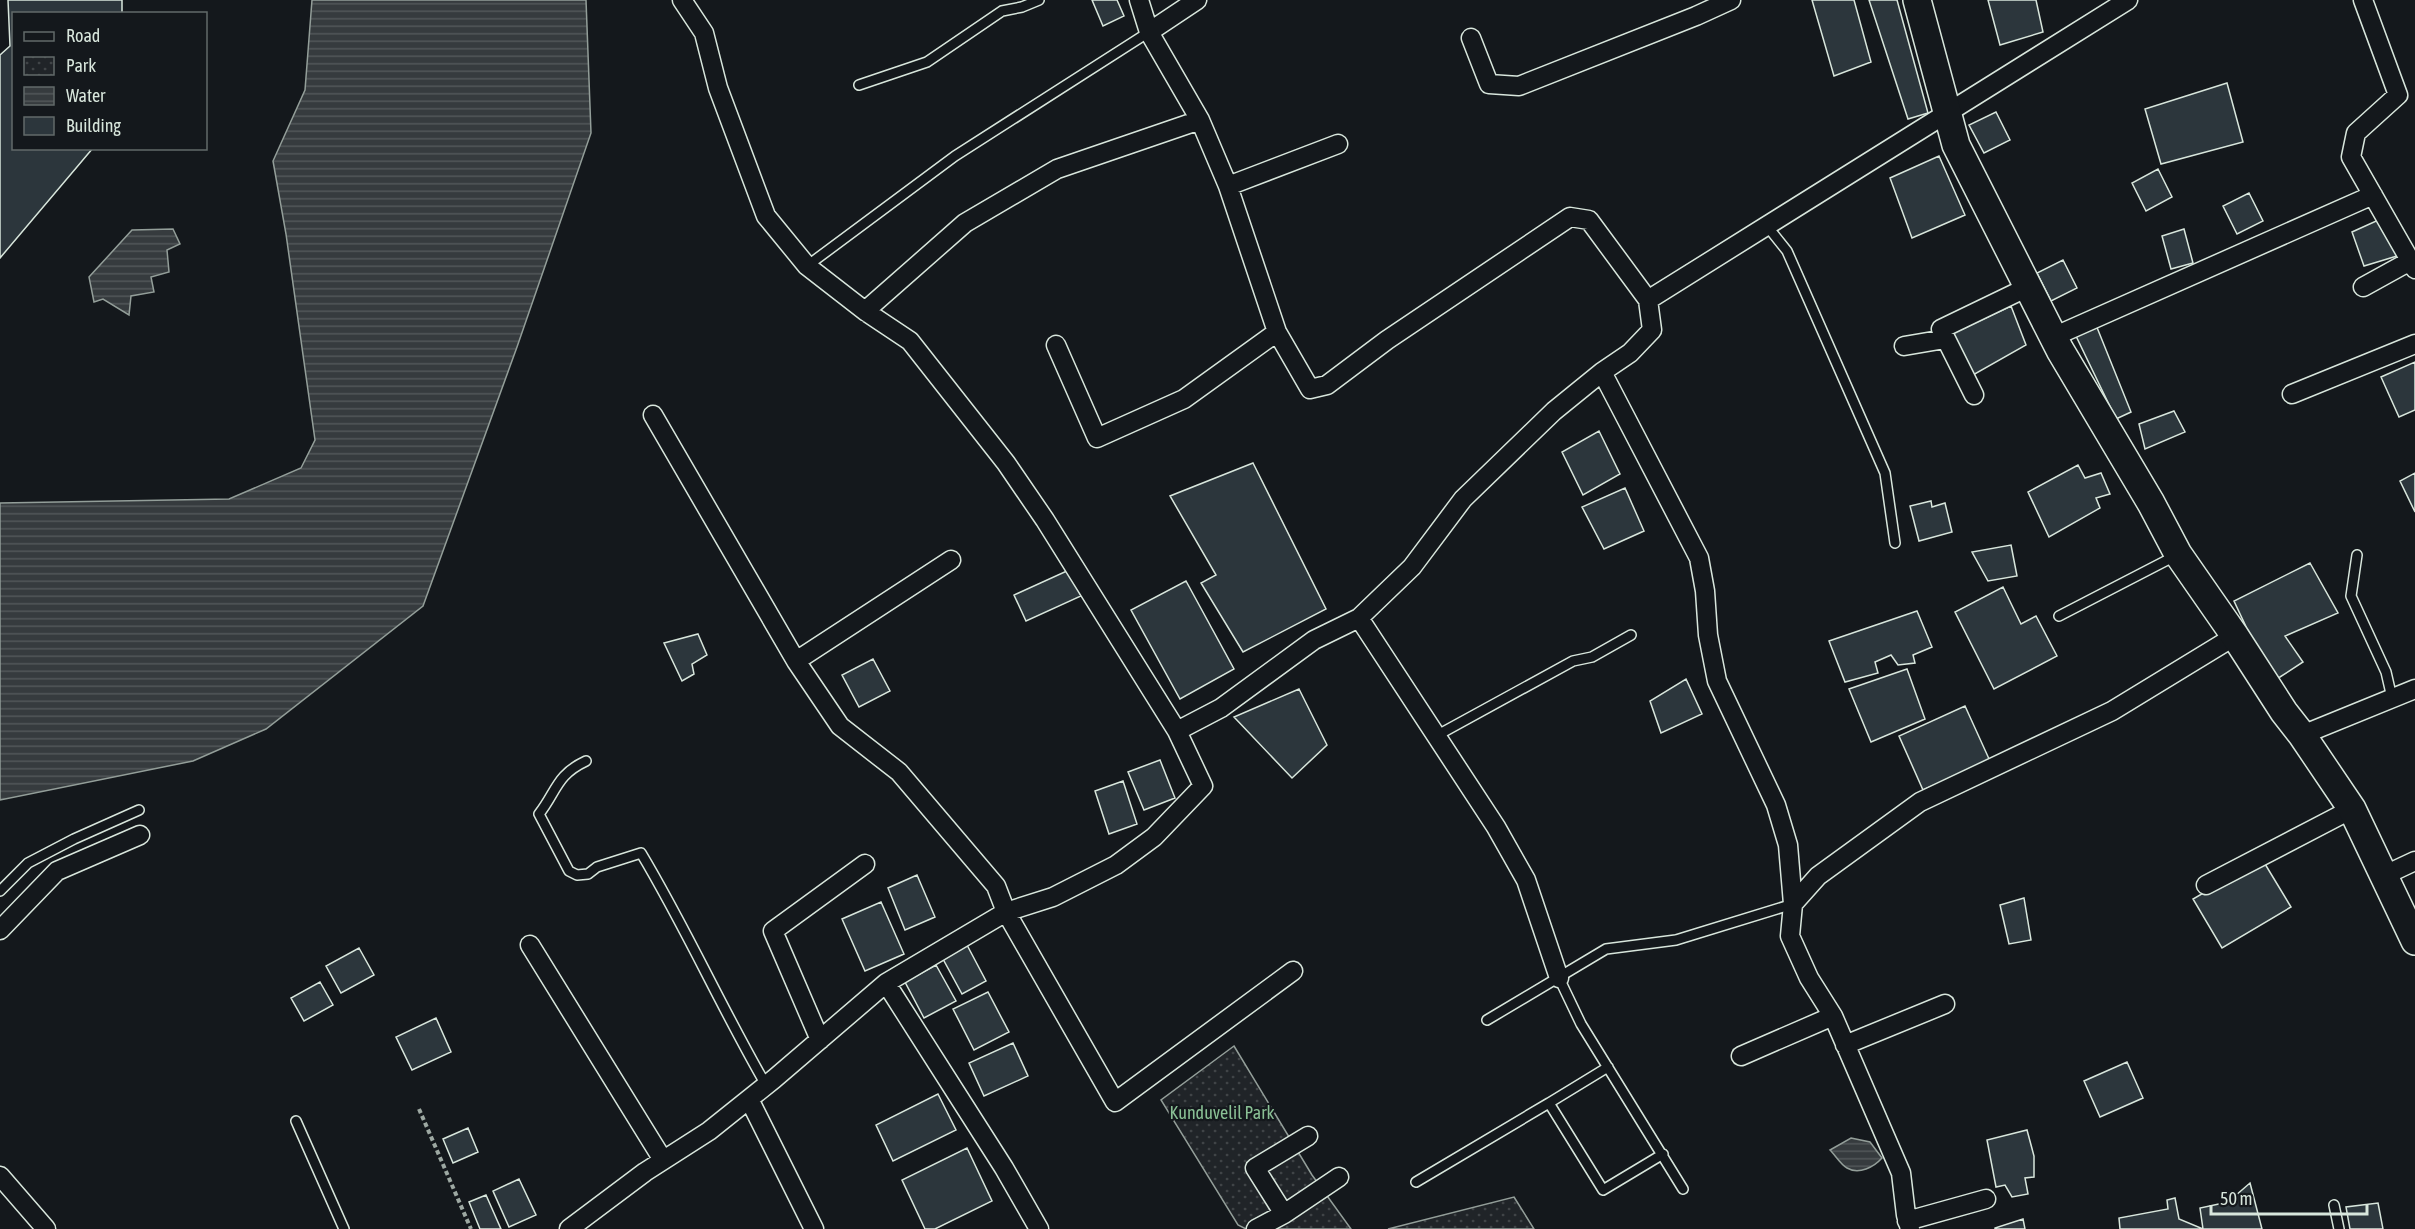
<svg xmlns="http://www.w3.org/2000/svg" width="2415" height="1229" font-family="'Asap Condensed',sans-serif">
  <style>
    .park { fill: url(#park-dots); stroke: #939e99; stroke-width: 1.5 }
    .water { fill: url(#water-rules); stroke: #939e99; stroke-width: 1.5 }
    .building { fill: #2c363c; stroke: #d8e6dc; stroke-width: 1.5 }
    .lines { fill: none; stroke-linecap: round; stroke-linejoin: round }
    .lane-casing { stroke: #d8e6dc; stroke-width: 12 }
    .street-casing { stroke: #d8e6dc; stroke-width: 21 }
    .secondary-casing { stroke: #d8e6dc; stroke-width: 30 }
    .path { stroke: #9da8a2; stroke-width: 4; stroke-dasharray: 4.5 3; stroke-linecap: butt }
    .lane { stroke: #14181c; stroke-width: 9 }
    .street { stroke: #14181c; stroke-width: 18 }
    .secondary { stroke: #14181c; stroke-width: 27 }
    .labels { text-anchor: middle; stroke-width: 4.5; stroke-linejoin: round; paint-order: stroke }
    .park-label { font-size: 18px; fill: #8ac095; stroke: #14181c }
  </style>
  <defs>
    <pattern id="park-dots" width="8" height="8" patternUnits="userSpaceOnUse" patternTransform="scale(1.5)"><rect width="8" height="8" fill="#202428"/><path d="M2 2h.1M6 6h.1" fill="none" stroke="#404447" stroke-width="1.8" stroke-linecap="round"/></pattern>
    <pattern id="water-rules" width="6" height="5" patternUnits="userSpaceOnUse" patternTransform="scale(1.5)"><rect width="6" height="5" fill="#363b3e"/><path d="M0 2.5h6" fill="none" stroke="#525759"/></pattern>
  </defs>
  <rect width="100%" height="100%" fill="#14181c"/>
  <!-- park -->
  <path class="park" d="M 1234,1046 L 1312,1175 L 1351,1229 L 1246,1229 L 1238,1225 L 1161,1100 Z
    M 1514,1197 L 1534,1229 L 1388,1229 Z"/>
  <!-- water -->
  <path class="water" d="M 312,0 L 586,0 L 591,133 L 517,347 L 423,606 L 266,729 L 193,761 L 0,800 L 0,503 L 229,499 L 301,468 L 315,440 L 286,234 L 273,161 L 305,90 Z
    M 173,229 L 180,244 L 167,250 L 169,272 L 151,277 L 154,292 L 131,296 L 129,315 L 103,299 L 94,302 L 89,277 L 132,230 Z
    M 1851,1138 L 1870,1142 L 1882,1158 C 1874,1167 1859,1175 1847,1168 C 1841,1165 1835,1155 1830,1150 Z"/>
  <!-- building -->
  <path class="building" d="M 8,0 L 122,0 L 122,14 L 14,14 L 14,148 L 93,148 L 0,258 L 0,55 L 10,46 Z
    M 1092,0 L 1117,0 L 1124,16 L 1103,26 Z
    M 1812,0 L 1854,0 L 1871,62 L 1834,76 Z
    M 1869,0 L 1897,0 L 1928,113 L 1908,119 Z
    M 1988,0 L 2036,0 L 2043,32 L 2000,45 Z
    M 2227,83 L 2243,142 L 2161,164 L 2145,109 Z
    M 1996,112 L 2010,140 L 1984,153 L 1969,125 Z
    M 1939,156 L 1965,215 L 1912,238 L 1890,178 Z
    M 2158,169 L 2172,197 L 2146,211 L 2132,183 Z
    M 2249,193 L 2263,221 L 2237,234 L 2223,206 Z
    M 2385,217 L 2397,256 L 2364,266 L 2352,232 Z
    M 2184,229 L 2193,263 L 2171,269 L 2162,236 Z
    M 2063,260 L 2077,288 L 2051,301 L 2037,273 Z
    M 2011,306 L 2026,345 L 1973,375 L 1951,334 Z
    M 2096,325 L 2131,412 L 2116,419 L 2076,336 Z
    M 2415,362 L 2415,410 L 2399,417 L 2381,377 Z
    M 2174,411 L 2185,432 L 2145,449 L 2139,424 Z
    M 1599,431 L 1620,474 L 1583,495 L 1562,452 Z
    M 1253,463 L 1326,609 L 1243,652 L 1201,583 L 1216,575 L 1170,496 Z
    M 2078,465 L 2085,478 L 2101,473 L 2110,494 L 2096,498 L 2100,508 L 2049,537 L 2028,492 Z
    M 2415,473 L 2415,512 L 2400,481 Z
    M 1625,488 L 1644,531 L 1604,549 L 1582,507 Z
    M 1931,501 L 1932,507 L 1945,503 L 1952,532 L 1919,541 L 1910,506 Z
    M 2011,545 L 2017,576 L 1988,581 L 1972,552 Z
    M 2310,563 L 2338,613 L 2285,636 L 2303,662 L 2280,677 L 2269,679 L 2248,639 L 2248,631 L 2234,601 Z
    M 1069,570 L 1081,596 L 1026,621 L 1014,595 Z
    M 1186,581 L 1234,669 L 1180,699 L 1131,610 Z
    M 2003,587 L 2021,624 L 2036,616 L 2057,656 L 1994,689 L 1955,612 Z
    M 1917,611 L 1932,647 L 1913,655 L 1915,663 L 1898,665 L 1891,655 L 1875,662 L 1878,673 L 1845,682 L 1829,641 Z
    M 698,634 L 707,655 L 692,664 L 694,674 L 682,681 L 664,643 Z
    M 873,659 L 890,691 L 859,707 L 842,675 Z
    M 1907,669 L 1925,719 L 1871,742 L 1849,689 Z
    M 1686,679 L 1702,714 L 1661,733 L 1650,701 Z
    M 1299,689 L 1327,745 L 1292,778 L 1234,717 Z
    M 1965,706 L 1990,761 L 1923,790 L 1899,736 Z
    M 1160,760 L 1175,798 L 1144,810 L 1128,772 Z
    M 1123,781 L 1137,824 L 1109,834 L 1095,791 Z
    M 2262,859 L 2291,907 L 2222,948 L 2193,899 Z
    M 917,875 L 935,917 L 905,930 L 888,888 Z
    M 2024,898 L 2031,940 L 2009,944 L 2000,905 Z
    M 881,902 L 904,954 L 865,971 L 842,919 Z
    M 967,945 L 986,981 L 962,994 L 943,959 Z
    M 359,948 L 374,975 L 341,993 L 326,966 Z
    M 936,965 L 956,1001 L 924,1018 L 905,982 Z
    M 320,982 L 333,1005 L 304,1021 L 291,998 Z
    M 988,992 L 1009,1032 L 974,1050 L 953,1009 Z
    M 436,1018 L 451,1052 L 412,1070 L 396,1037 Z
    M 1013,1043 L 1028,1076 L 984,1096 L 969,1063 Z
    M 2127,1062 L 2143,1098 L 2100,1117 L 2084,1081 Z
    M 938,1094 L 956,1130 L 893,1161 L 876,1125 Z
    M 468,1128 L 478,1152 L 453,1163 L 443,1139 Z
    M 2027,1130 L 2034,1156 L 2034,1177 L 2025,1178 L 2028,1194 L 2012,1197 L 2005,1185 L 1996,1187 L 1987,1140 Z
    M 967,1148 L 992,1201 L 935,1229 L 925,1229 L 902,1180 Z
    M 519,1179 L 536,1215 L 509,1227 L 493,1191 Z
    M 2250,1183 L 2262,1229 L 2120,1229 L 2119,1218 L 2168,1209 L 2167,1200 L 2175,1198 L 2179,1219 L 2203,1229 L 2200,1208 L 2228,1202 Z
    M 486,1195 L 501,1229 L 480,1229 L 469,1202 Z
    M 2378,1203 L 2383,1229 L 2350,1229 L 2346,1207 Z
    M 2023,1219 L 2025,1229 L 1995,1229 L 1995,1228 Z"/>
  <g class="lines">
    <!-- lane casing -->
    <g class="lane-casing">
      <path id="lane" d="M 859,85 L 927,62 L 1002,11 L 1022,7 L 1039,0
        M 1767,226 L 1787,251 L 1885,473 L 1895,543
        M 807,266 L 955,156 L 1149,32
        M 2357,555 L 2351,596 L 2386,672 L 2392,698
        M 2059,616 L 2177,555
        M 1436,736 L 1573,661 L 1592,657 L 1631,635
        M 586,761 C 556,775 557,791 539,814 L 569,871 L 577,875 L 588,874 L 597,867 L 641,853 C 686,928 722,1009 766,1085
        M 0,891 L 28,863 L 74,839 L 139,810
        M 1559,978 L 1581,1024 L 1683,1189
        M 1487,1020 L 1606,949 L 1676,940 L 1793,904
        M 1549,1103 L 1608,1067
        M 296,1121 L 344,1229
        M 1416,1182 L 1549,1103 L 1603,1190 L 1663,1154
        M 2334,1205 L 2339,1229"/>
    </g>
    <!-- street casing -->
    <g class="street-casing">
      <path id="street" d="M 682,0 L 704,33 L 718,88 L 766,216 L 807,266 L 865,311 L 910,341 L 1006,463 L 1045,520 L 1177,731
        M 1139,0 L 1149,32 L 1200,120 L 1228,186 L 1277,332 L 1310,389 L 1327,385 L 1387,340 L 1570,217 L 1589,220 L 1648,300 L 2128,0
        M 2363,0 L 2398,95 L 2356,133 L 2351,157 L 2415,269
        M 1149,32 L 1197,0
        M 1471,38 L 1489,84 L 1519,86 L 1696,16 L 1731,0
        M 1228,186 L 1338,144
        M 2363,287 L 2410,261
        M 865,311 L 965,223 L 1057,169 L 1200,120
        M 2053,337 L 2373,195
        M 1056,345 L 1097,438 L 1184,399 L 1277,332
        M 1904,346 L 1945,339
        M 1602,372 L 1699,558 L 1705,591 L 1708,635 L 1717,681 L 1776,805 L 1788,845 L 1793,904 L 1790,936 L 1809,978 L 1833,1016 L 1901,1173 L 1906,1215 L 1910,1229
        M 2292,394 L 2415,344
        M 1974,395 L 1941,329 L 2028,287
        M 653,415 L 796,661 L 840,726 L 899,772 L 996,886 L 1006,912 L 1115,1102 L 1293,971
        M 1359,618 L 1496,827 L 1526,880 L 1559,978
        M 796,661 L 951,560
        M 2302,735 L 2415,689
        M 2383,876 L 2415,861
        M 2206,885 L 2352,809
        M 1793,904 L 1818,876 L 1920,802 L 2112,711 L 2235,636
        M 0,930 L 57,871 L 140,835
        M 530,945 L 663,1160
        M 886,983 L 1004,1168 L 1039,1229
        M 820,1040 L 773,931 L 865,864
        M 1845,1045 L 1945,1004
        M 1741,1056 L 1833,1016
        M 749,1099 L 814,1229
        M 0,1176 L 46,1229
        M 1284,1214 L 1255,1168 L 1308,1136
        M 1907,1221 L 1986,1199
        M 569,1229 L 645,1172 L 709,1131 L 774,1079 L 886,983 L 1006,912 L 1053,897 L 1116,865 L 1154,837 L 1203,786 L 1177,731 L 1221,708 L 1314,640 L 1359,618 L 1412,567 L 1463,499 L 1554,411 L 1602,372 L 1630,353 L 1652,330 L 1648,300
        M 1256,1229 L 1284,1214 L 1339,1177"/>
    </g>
    <!-- secondary casing -->
    <g class="secondary-casing">
      <path id="secondary" d="M 1917,0 L 1956,145 L 2060,350 L 2151,503 L 2178,554 L 2235,636 L 2284,712 L 2302,735 L 2352,809 L 2415,941"/>
    </g>
    <!-- path -->
    <path class="path" d="M 419,1109 L 471,1229"/>
    <!-- lane -->
    <use href="#lane" class="lane"/>
    <!-- street -->
    <use href="#street" class="street"/>
    <!-- secondary -->
    <use href="#secondary" class="secondary"/>
  </g>
  <g class="labels">
    <!-- park labels -->
    <g class="park-label">
      <text x="1222" y="1119">Kunduvelil Park</text>
    </g>
  </g>
  <!-- legend -->
  <rect x="12" y="12" width="195" height="138" fill="#14181c" stroke="#626a69" stroke-width="1.5"/>
  <rect x="24" y="32" width="30" height="9" fill="#14181c" stroke="#626a69" stroke-width="1.5"/>
  <text x="66" y="42" font-size="18" fill="#d8e6dc">Road</text>
  <rect x="24" y="57" width="30" height="18" fill="url(#park-dots)" stroke="#626a69" stroke-width="1.5"/>
  <text x="66" y="72" font-size="18" fill="#d8e6dc">Park</text>
  <rect x="24" y="87" width="30" height="18" fill="url(#water-rules)" stroke="#626a69" stroke-width="1.5"/>
  <text x="66" y="102" font-size="18" fill="#d8e6dc">Water</text>
  <rect x="24" y="117" width="30" height="18" fill="#2c363c" stroke="#626a69" stroke-width="1.5"/>
  <text x="66" y="132" font-size="18" fill="#d8e6dc">Building</text>
  <!-- scale -->
  <path d="M2211 1205v9h156v-9" fill="none" stroke="#d8e6dc" stroke-width="3"/>
  <text x="2220" y="1205" font-size="18" fill="#d8e6dc" stroke="#14181c" stroke-width="4.5" paint-order="stroke">50 m</text>
</svg>
